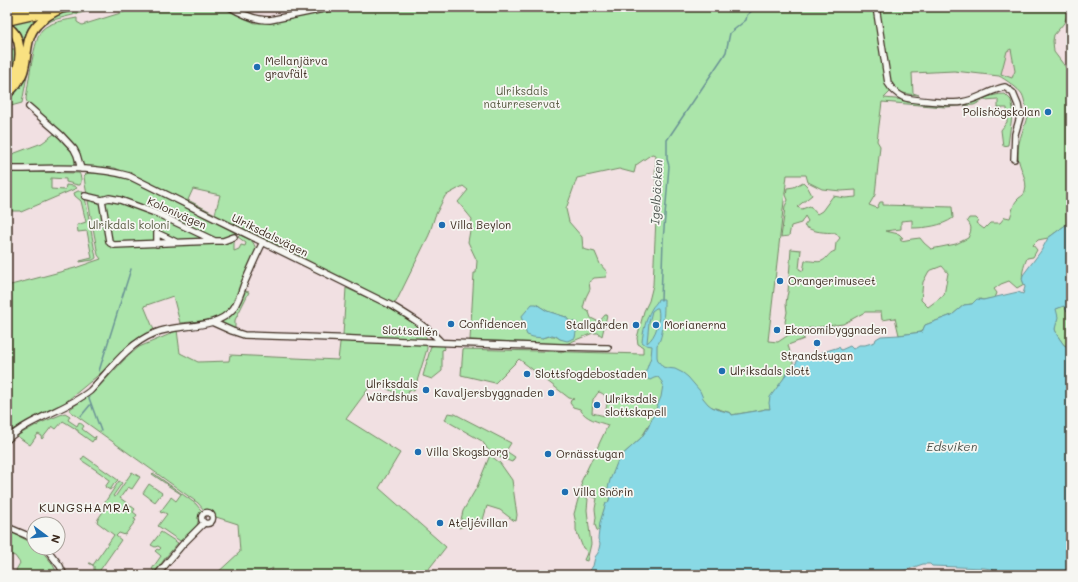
<svg xmlns="http://www.w3.org/2000/svg" width="1078" height="582" font-family="Mali,sans-serif">
  <style>
    .built { fill: #eed1d7 }
    .green { fill: #abe5aa; stroke: #738864; fill-rule: evenodd }
    .water { fill: #89d9e5; stroke: #6a9395; fill-rule: evenodd }
    .lines { fill: none; stroke-linecap: round; stroke-linejoin: round }
    .stream { stroke: #6a9395; stroke-width: 1.5 }
    .minor-casing { stroke: #3b2a1e; stroke-width: 8 }
    .highway-casing { stroke: #3b2a1e; stroke-width: 11 }
    .minor { stroke: #f6f6f2; stroke-width: 5.5 }
    .highway { stroke: #f9e181; stroke-width: 8 }
    .poi-dot { fill: #1f6fb2; stroke: #f6f6f2; stroke-width: 1.5 }
    .labels { text-anchor: middle; stroke-width: 3.5; stroke-linejoin: round; paint-order: stroke }
    .poi-label { font-size: 11px; fill: #3b2a1e; stroke: #f6f6f2; text-anchor: start }
    .park-label { font-size: 11px; fill: #575941; stroke: #f6f6f2 }
    .street-label { font-size: 11px; fill: #3b2a1e; stroke: #f6f6f2 }
    .water-label { font-size: 12px; font-style: italic; fill: #4e5650; stroke: #f6f6f2 }
    .neighbourhood-label { font-size: 12px; letter-spacing: 1px; fill: #3b2a1e; stroke: #f6f6f2 }
  </style>
  <rect width="100%" height="100%" fill="#f1e0e2"/>
  <filter id="ink" filterUnits="userSpaceOnUse"><feTurbulence type="fractalNoise" baseFrequency=".025" numOctaves="2"/><feDisplacementMap in="SourceGraphic" scale="8" xChannelSelector="R" yChannelSelector="G"/><feConvolveMatrix kernelMatrix="1 2 1 2 8 2 1 2 1" color-interpolation-filters="sRGB"/></filter>
  <g filter="url(#ink)">
    <!-- built -->
    <path class="built" d="M 1011,49 L 1015,71 L 1013,78 L 1001,74 L 1007,50 Z"/>
    <!-- green -->
    <path class="green" d="M 81,7 L 104,7 L 53,20 L 43,25 L 39,29 L 34,38 L 33,38 C 35,32 43,22 48,18 C 55,13 73,9 81,7 Z
      M 140,7 L 224,7 L 246,19 L 255,23 L 275,22 L 347,7 L 1071,7 L 1064,23 L 1054,35 L 1053,41 L 1054,52 L 1070,73 L 1071,72 L 1071,221 L 1048,238 L 1038,240 L 1033,245 L 1037,250 L 1033,257 L 1027,258 C 1024,266 1020,276 1024,284 L 1017,288 L 1009,281 L 1001,284 L 994,289 L 997,293 L 995,298 L 983,300 L 980,299 L 972,304 L 964,305 L 952,315 L 925,325 L 922,332 L 899,335 L 895,318 L 882,320 L 881,312 L 865,312 L 843,324 L 803,329 L 804,339 L 788,345 L 794,366 L 786,374 L 770,409 L 765,409 L 762,410 L 731,415 L 731,413 L 712,407 L 649,425 L 641,438 L 619,458 L 615,469 L 610,497 L 608,503 L 606,503 L 602,517 L 599,531 L 597,530 L 595,525 L 596,517 L 595,509 L 597,498 C 588,497 582,491 581,482 L 608,425 C 599,422 585,419 580,409 L 573,407 L 570,403 L 571,400 L 574,399 L 569,398 L 519,359 L 495,383 L 461,375 L 463,349 L 643,354 L 643,347 L 638,344 L 637,338 L 644,311 L 649,301 L 653,285 L 656,217 L 659,200 L 655,177 L 656,155 L 652,154 L 636,165 L 634,173 L 619,169 L 577,178 L 566,209 L 569,222 L 582,237 L 583,249 L 595,252 L 600,264 L 607,272 L 606,277 L 594,278 L 589,282 L 590,289 L 586,297 L 583,308 L 589,312 L 591,318 L 599,322 L 605,315 L 607,315 L 602,336 L 598,333 L 593,333 L 566,344 L 470,340 L 474,273 L 476,273 L 477,261 L 468,242 L 472,219 L 458,202 L 468,190 L 463,186 L 445,196 L 435,216 L 429,235 L 396,302 L 392,304 L 130,175 L 115,168 L 88,167 L 83,165 L 56,128 L 27,102 L 26,99 C 28,85 34,38 42,30 C 49,22 67,20 77,18 L 77,22 L 82,25 ZM 1011,49 L 1015,71 L 1012,78 L 1001,74 L 1007,51 ZM 954,71 L 999,76 C 1005,79 1019,89 1022,94 C 1025,100 1024,104 1028,109 C 1027,125 1017,139 1018,155 C 1018,167 1029,180 1025,192 C 1024,196 1019,197 1017,200 C 1013,204 1012,213 1010,218 L 1005,217 L 1000,223 L 990,223 L 984,229 L 976,223 L 978,220 L 976,218 L 969,218 L 967,221 C 973,227 971,231 968,238 L 956,244 L 931,249 L 924,243 L 920,238 L 912,239 L 901,241 L 900,238 L 903,238 L 899,234 L 885,231 L 901,229 L 901,221 L 912,220 L 912,228 C 925,228 942,226 953,218 L 952,207 L 883,205 L 883,202 L 880,202 L 877,208 L 869,205 L 875,195 L 880,146 L 877,141 L 882,102 L 945,107 L 974,105 L 984,100 L 998,99 L 998,108 L 1007,108 L 1007,122 L 1001,130 L 1003,146 L 1008,145 L 1013,109 L 1011,100 L 1005,94 C 990,94 977,102 963,105 L 884,98 L 891,91 L 908,94 L 919,95 L 913,93 L 912,73 ZM 787,175 L 806,175 L 808,182 L 822,189 L 841,191 L 856,190 L 856,197 L 845,198 L 833,196 L 822,211 L 817,214 L 810,206 L 802,209 L 797,207 L 812,195 L 807,186 L 803,182 L 794,187 L 787,188 L 786,195 L 788,200 L 785,206 L 784,216 L 781,237 L 789,236 L 791,226 L 801,223 L 805,216 L 808,221 L 804,226 C 815,233 824,232 836,233 L 840,238 L 836,243 L 835,251 C 828,253 828,258 822,261 C 817,263 811,260 805,261 L 803,271 L 799,269 L 801,250 L 791,249 L 788,292 L 787,296 L 786,304 L 787,312 L 785,322 L 790,334 L 778,342 L 768,341 ZM 193,189 L 220,195 L 215,214 L 188,200 ZM 942,266 L 948,273 L 944,295 L 928,307 L 921,300 L 923,282 L 929,271 ZM 536,304 L 547,311 L 566,317 L 569,321 L 577,323 L 576,329 L 577,331 L 560,339 C 554,334 550,336 543,338 L 527,329 ZM 599,392 C 611,396 606,406 605,416 L 592,413 L 593,399 C 596,397 596,394 599,392 Z
      M 43,14 L 15,81 L 7,85 L 22,56 L 7,22 Z
      M 7,49 L 17,49 L 14,72 L 7,78 Z
      M 28,70 L 22,103 L 7,107 L 7,97 L 26,71 Z
      M 54,134 C 65,143 78,151 74,166 L 7,166 L 7,156 L 42,143 Z
      M 7,172 L 79,173 C 81,176 82,181 80,185 L 78,185 L 66,182 L 66,179 L 51,178 L 51,189 L 65,190 L 66,185 L 74,186 L 77,188 L 21,212 L 20,211 L 7,211 Z
      M 89,173 C 107,173 118,175 135,182 L 236,233 L 234,237 L 234,251 L 239,249 L 241,245 L 245,246 L 246,243 L 238,237 L 240,235 C 250,239 254,240 256,251 C 250,265 236,309 224,316 C 216,320 190,322 180,323 L 173,296 L 144,306 L 154,330 L 131,343 L 102,372 L 62,405 L 57,406 L 10,431 L 7,428 L 7,286 L 75,268 L 101,259 L 98,255 L 85,184 L 84,176 L 86,174 Z
      M 78,191 L 81,191 L 84,193 L 85,197 L 96,258 L 93,260 L 80,262 L 80,261 L 92,258 L 87,231 L 78,232 L 77,225 L 86,222 L 81,201 L 75,196 L 74,193 Z
      M 346,288 L 392,309 L 424,329 L 426,335 L 427,349 L 414,391 L 409,390 L 407,397 L 411,399 L 407,400 L 374,381 L 346,419 L 400,453 L 379,488 L 446,547 L 424,575 L 270,575 L 273,568 L 260,575 L 215,575 L 240,552 L 238,524 L 216,517 L 214,518 L 212,513 L 204,510 L 198,503 L 70,411 L 70,409 L 94,392 L 124,360 L 139,347 L 168,335 L 177,330 L 180,353 L 198,362 L 229,361 L 230,355 L 338,360 L 340,343 L 343,335 Z
      M 245,291 L 249,292 L 235,320 L 235,329 L 219,322 L 232,315 Z
      M 1064,306 L 1066,308 L 1066,310 L 1071,314 L 1071,348 L 1064,345 L 1057,335 L 1055,329 L 1056,323 L 1055,309 Z
      M 437,345 L 444,345 L 445,349 L 442,350 L 442,371 L 432,379 L 423,376 L 431,346 Z
      M 65,413 L 70,416 L 68,420 L 77,426 L 79,422 L 84,426 L 82,429 L 94,438 L 96,436 L 95,440 L 94,439 L 92,442 L 78,432 L 78,430 L 76,430 L 76,429 L 63,421 L 56,429 L 52,426 L 42,439 L 41,438 L 42,436 L 38,434 L 30,445 L 17,436 L 36,425 L 37,426 L 38,425 L 38,424 Z
      M 448,413 L 455,414 L 511,443 L 506,451 L 515,457 L 512,462 L 496,456 L 489,451 L 482,441 L 445,420 Z
      M 490,455 L 500,463 L 512,480 L 517,515 L 516,521 L 513,520 L 500,510 L 487,506 L 483,520 L 459,528 L 463,511 L 477,487 Z
      M 84,456 L 118,480 L 114,484 L 110,490 L 105,487 L 110,480 L 96,470 L 81,460 Z
      M 132,472 L 140,477 L 132,489 L 128,487 L 120,498 L 135,509 L 133,512 L 137,515 L 134,519 L 136,520 L 125,535 L 119,533 L 116,536 L 121,540 L 98,573 L 94,570 L 94,566 L 89,563 L 93,565 L 114,535 L 97,522 L 98,519 L 106,507 L 103,505 L 119,481 L 122,483 L 113,496 L 115,497 Z
      M 153,473 L 196,504 L 200,509 L 202,511 L 199,517 L 197,526 L 180,541 L 158,526 L 167,514 L 163,512 L 162,513 L 160,512 L 170,499 L 171,497 L 176,501 L 181,494 L 167,485 L 168,484 L 166,483 L 165,483 L 152,474 Z
      M 149,484 L 162,493 L 155,502 L 143,493 Z
      M 580,492 L 588,499 L 587,510 L 591,544 L 587,561 L 584,560 L 587,553 L 586,550 L 583,548 L 576,530 L 576,524 L 574,514 Z
      M 7,530 L 34,544 L 34,548 L 39,548 L 52,563 L 58,575 L 18,575 L 16,570 L 20,563 L 15,556 L 7,554 Z
      M 161,532 L 178,543 L 166,557 L 155,572 L 152,569 L 161,556 L 155,551 L 157,549 L 159,550 L 161,548 L 158,546 L 155,547 L 151,545 Z"/>
    <!-- water -->
    <path class="water" d="M 1071,221 L 1071,314 L 1066,310 L 1066,308 L 1064,306 L 1056,309 L 1058,317 L 1055,329 L 1057,335 L 1064,345 L 1071,348 L 1071,571 L 1045,575 L 1002,575 L 991,569 L 984,568 L 932,566 L 930,564 L 923,564 L 891,575 L 590,575 L 590,570 L 593,566 L 595,557 L 598,553 L 600,544 L 598,539 L 600,522 L 606,503 L 608,503 L 610,498 L 608,497 L 607,492 L 610,480 L 619,458 L 641,438 L 648,428 L 653,416 L 661,397 L 663,385 L 662,382 L 658,377 L 654,378 L 650,380 L 646,378 L 645,374 L 651,357 L 652,346 L 646,345 L 642,342 C 643,331 646,319 651,310 C 653,305 657,304 658,299 L 664,299 C 664,309 664,338 657,345 L 657,357 L 658,361 L 663,367 L 667,368 L 675,369 L 683,373 L 688,377 L 700,391 L 703,398 L 708,404 L 712,407 L 719,410 L 731,413 L 732,415 L 762,410 L 765,409 L 770,409 L 769,403 L 770,397 L 784,378 L 786,374 L 794,366 L 798,360 L 801,358 L 806,358 L 812,355 L 820,355 L 820,353 L 839,347 L 841,350 L 850,346 L 853,349 L 859,345 L 865,345 L 875,342 L 876,339 L 881,336 L 899,335 L 922,332 L 925,325 L 952,315 L 964,305 L 972,304 L 977,299 L 983,300 L 1018,292 L 1023,294 L 1025,287 L 1022,279 L 1023,275 L 1041,251 L 1048,238 ZM 656,308 L 658,308 C 661,319 656,337 647,343 L 649,322 L 650,319 L 652,311 Z
      M 532,304 L 536,304 L 547,311 L 566,317 L 569,321 L 571,321 L 577,323 L 577,329 L 578,330 L 576,332 L 575,338 L 567,341 L 560,339 L 556,336 L 552,335 L 543,338 L 533,337 L 527,335 L 525,330 L 526,329 L 521,317 Z"/>
    <g class="lines">
      <!-- stream -->
      <path class="stream" d="M 661,300 L 663,241 L 669,166 L 667,159 L 667,140 L 723,57 L 726,52 L 730,33 L 746,20 L 747,15 L 756,7
        M 99,371 L 131,269
        M 89,398 L 101,431
        M 81,416 L 91,404"/>
      <!-- minor casing -->
      <g class="minor-casing">
        <path id="minor" d="M 230,7 C 243,15 255,20 270,20 L 333,7
          M 876,7 L 888,83 C 891,88 897,94 903,97 C 909,100 954,104 962,102 C 977,100 990,90 1005,87 L 1013,93 L 1018,105 L 1020,117 L 1015,134 L 1014,159
          M 29,107 L 61,135 L 74,149 L 77,155 L 81,169
          M 7,169 C 46,169 91,165 129,176 L 394,307 C 411,317 427,327 441,342
          M 85,196 L 102,200 L 109,198 L 120,200 L 158,214 L 215,241 L 114,245 L 110,243 L 109,241 L 102,200
          M 215,241 L 223,241 L 234,237
          M 157,244 L 157,233 L 176,242
          M 214,323 L 232,331 L 244,335 C 366,338 487,346 608,348
          M 7,430 L 12,435
          M 7,440 C 29,418 65,411 90,391 C 110,370 127,344 155,333 C 179,323 215,331 233,309 C 238,302 241,293 244,284 C 250,270 256,256 263,242
          M201.5 518a5.5 5.5 0 1 1 11 0a5.5 5.5 0 1 1-11 0Z
          M 7,527 L 26,535 L 34,539
          M 46,548 L 60,566 L 64,575
          M 157,575 L 182,545 L 204,523"/>
      </g>
      <!-- highway casing -->
      <g class="highway-casing">
        <path id="highway" d="M 7,13 L 33,7
          M 7,21 L 69,7
          M 7,27 C 11,29 14,32 16,36 C 22,48 21,75 7,81
          M 7,94 C 14,88 20,81 23,72 C 28,57 25,37 37,25 C 44,17 53,12 63,8"/>
      </g>
      <!-- minor -->
      <use href="#minor" class="minor"/>
      <!-- highway -->
      <use href="#highway" class="highway"/>
    </g>
  </g>
  <!-- markers -->
  <g class="poi-dot">
    <circle cx="257" cy="67" r="4"/>
    <circle cx="1048" cy="112" r="4"/>
    <circle cx="442" cy="225" r="4"/>
    <circle cx="780" cy="281" r="4"/>
    <circle cx="451" cy="324" r="4"/>
    <circle cx="636" cy="325" r="4"/>
    <circle cx="656" cy="325" r="4"/>
    <circle cx="777" cy="330" r="4"/>
    <circle cx="817" cy="343" r="4"/>
    <circle cx="722" cy="371" r="4"/>
    <circle cx="527" cy="374" r="4"/>
    <circle cx="426" cy="390" r="4"/>
    <circle cx="551" cy="393" r="4"/>
    <circle cx="597" cy="405" r="4"/>
    <circle cx="418" cy="452" r="4"/>
    <circle cx="548" cy="454" r="4"/>
    <circle cx="565" cy="492" r="4"/>
    <circle cx="440" cy="523" r="4"/>
  </g>
  <g class="labels">
    <!-- poi labels -->
    <g class="poi-label">
      <text x="265" y="65">Mellanjärva<tspan x="265" dy="13">gravfält</tspan></text>
      <text x="1040" y="116" text-anchor="end">Polishögskolan</text>
      <text x="450" y="229">Villa Beylon</text>
      <text x="788" y="285">Orangerimuseet</text>
      <text x="459" y="328">Confidencen</text>
      <text x="628" y="329" text-anchor="end">Stallgården</text>
      <text x="664" y="329">Morianerna</text>
      <text x="785" y="334">Ekonomibyggnaden</text>
      <text x="817" y="360" text-anchor="middle">Strandstugan</text>
      <text x="730" y="375">Ulriksdals slott</text>
      <text x="535" y="378">Slottsfogdebostaden</text>
      <text x="418" y="388" text-anchor="end">Ulriksdals<tspan x="418" dy="13">Wärdshus</tspan></text>
      <text x="543" y="397" text-anchor="end">Kavaljersbyggnaden</text>
      <text x="605" y="403">Ulriksdals<tspan x="605" dy="13">slottskapell</tspan></text>
      <text x="426" y="456">Villa Skogsborg</text>
      <text x="556" y="458">Ornässtugan</text>
      <text x="573" y="496">Villa Snörin</text>
      <text x="448" y="527">Ateljévillan</text>
    </g>
    <!-- park labels -->
    <g class="park-label">
      <text x="522" y="95">Ulriksdals<tspan x="522" dy="13">naturreservat</tspan></text>
      <text x="129" y="229">Ulrikdals koloni</text>
    </g>
    <!-- street labels -->
    <g class="street-label">
      <text transform="translate(177 213) rotate(24)" y="4">Kolonivägen</text>
      <text transform="translate(270 235) rotate(26)" y="4">Ulriksdalsvägen</text>
      <text transform="translate(410 331) rotate(2)" y="4">Slottsallén</text>
    </g>
    <!-- water labels -->
    <g class="water-label">
      <text transform="translate(657 192) rotate(-87)" y="4">Igelbäcken</text>
      <text x="952" y="451">Edsviken</text>
    </g>
    <!-- neighbourhood labels -->
    <g class="neighbourhood-label">
      <text x="85" y="512">KUNGSHAMRA</text>
    </g>
  </g>
  <!-- margin -->
  <rect width="1078" height="582" fill="none" stroke="#f6f6f2" stroke-width="24"/>
  <rect x="12" y="12" width="1054" height="558" fill="none" stroke="#3b2a1e" stroke-width="1.5" filter="url(#ink)"/>
  <!-- north arrow -->
  <g transform="translate(46 536) rotate(106)"><circle r="19" fill="#f6f6f2" stroke="#aba49d"/>
  <path d="M0-3L7 15L0 10L-7 15Z" fill="#1f6fb2"/>
  <text y="-6" font-size="11" font-weight="bold" text-anchor="middle" fill="#3b2a1e">N</text>
  </g>
</svg>
